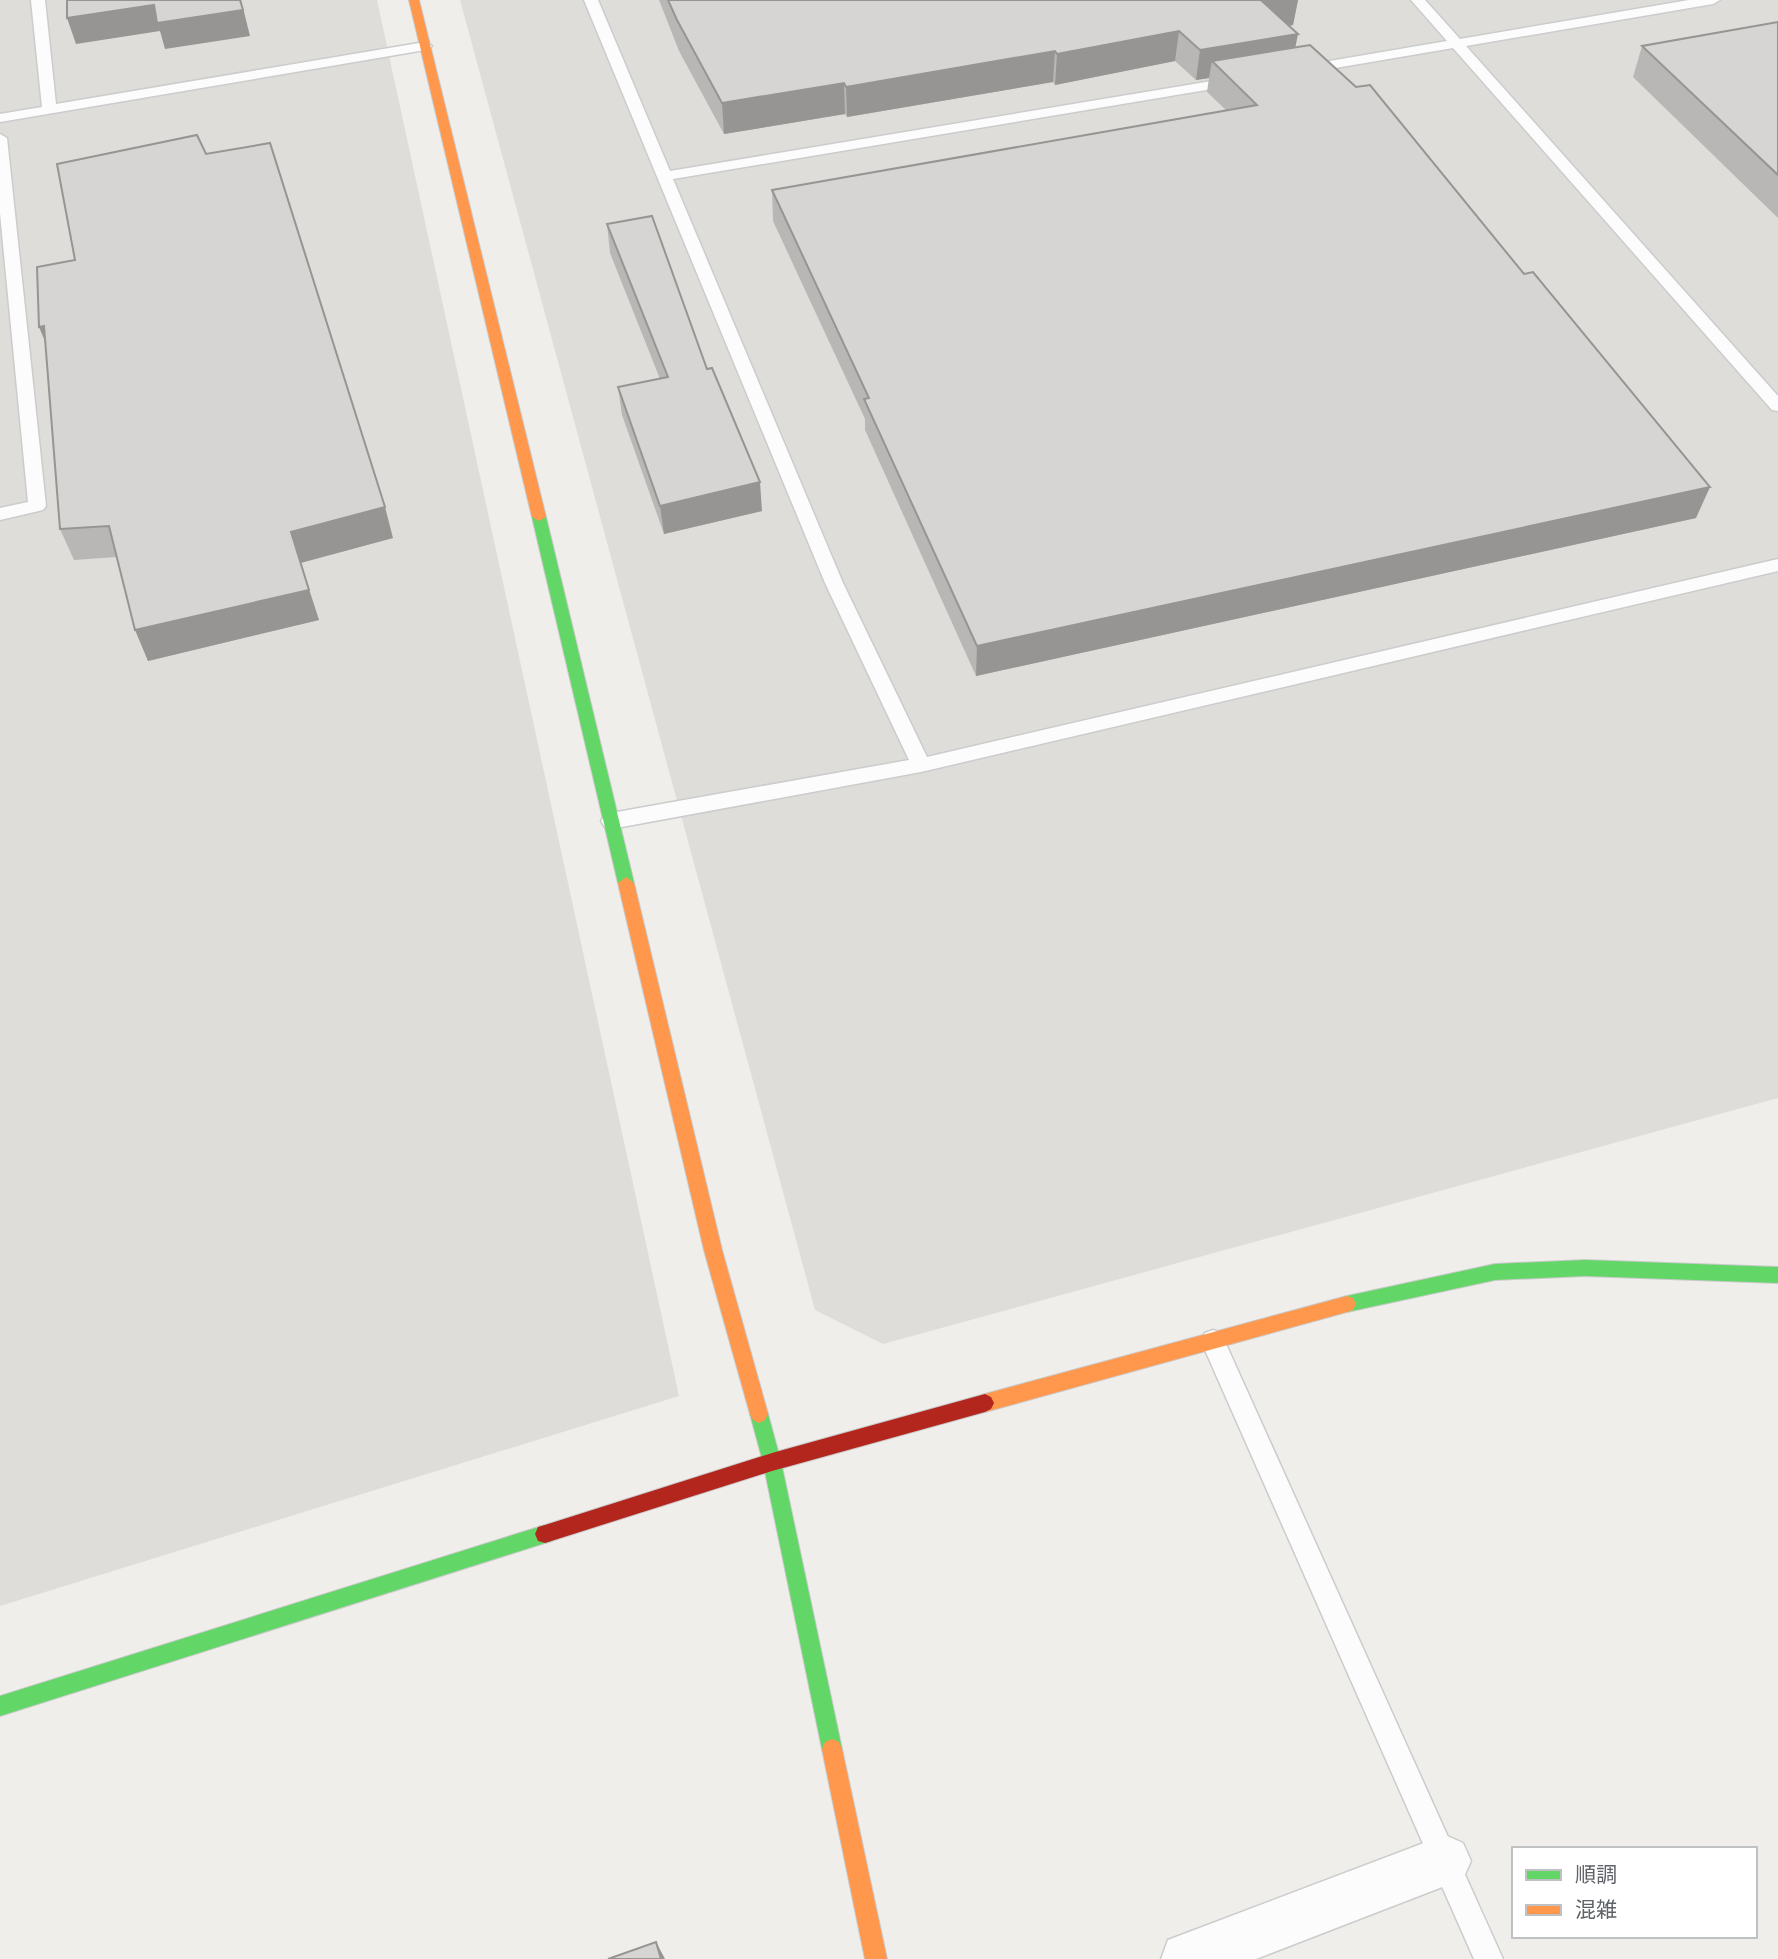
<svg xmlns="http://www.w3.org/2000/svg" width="1778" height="1959" font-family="Commissioner,'Noto Sans JP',sans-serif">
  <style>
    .industrial { fill: #dfddda }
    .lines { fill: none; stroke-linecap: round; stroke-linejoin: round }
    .lane-casing { stroke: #cbcccc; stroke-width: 3 }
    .street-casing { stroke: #cbcccc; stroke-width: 3 }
    .fast-casing { stroke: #cacacb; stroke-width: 2 }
    .slow-casing { stroke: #cacacb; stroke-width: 2 }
    .jam-casing { stroke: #cacacb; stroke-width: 2 }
    .lane { fill: #fdfcfc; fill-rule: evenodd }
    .street { fill: #fdfcfc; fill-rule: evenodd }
    .fast { fill: #63d668; fill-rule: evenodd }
    .slow { fill: #ff974d; fill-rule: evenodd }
    .jam { fill: #b3261e; fill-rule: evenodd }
    .wall { fill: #b8b7b5 }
    .shaded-wall { fill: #969594 }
    .building { fill: #d6d5d3; stroke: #969594; stroke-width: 2 }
  </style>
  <rect width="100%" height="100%" fill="#efeeea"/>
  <!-- industrial -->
  <path class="industrial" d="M 0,0 L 377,0 L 679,1396 L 0,1606 Z
    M 460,0 L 1778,0 L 1778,1098 L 883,1344 L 815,1310 Z"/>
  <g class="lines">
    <!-- lane casing -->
    <g class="lane-casing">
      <path id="lane" d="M 31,0 L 45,0 L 56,104 L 425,42 L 432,46 L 425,50 L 0,122 L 0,114 L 42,107 Z
        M 584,0 L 598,0 L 670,171 L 1236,77 L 1243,81 L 1236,85 L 673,179 L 843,583 L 927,757 L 1778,559 L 1778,571 L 921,772 L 611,829 L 604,826 L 601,821 L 604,816 L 611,813 L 909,760 L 825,583 Z
        M 1411,0 L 1425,0 L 1460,39 L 1689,0 L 1720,0 L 1713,4 L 1466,46 L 1778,396 L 1778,411 L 1772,410 L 1453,48 L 1306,73 L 1299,69 L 1306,65 L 1447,41 Z
        M 0,134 L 7,138 L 46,506 L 43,510 L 0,520 L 0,508 L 28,502 L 0,213 Z
        M 1213,1330 L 1221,1333 L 1503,1959 L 1474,1959 L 1201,1341 L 1205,1333 Z"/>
    </g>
    <!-- street casing -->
    <g class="street-casing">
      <path id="street" d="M 1445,1835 L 1463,1843 L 1471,1861 L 1463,1879 L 1256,1959 L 1161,1959 L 1168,1940 Z"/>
    </g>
    <!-- fast casing -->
    <g class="fast-casing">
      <path id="fast" d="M 539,513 L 546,517 L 634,883 L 626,889 L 618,883 L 532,517 Z
        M 1585,1260 L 1778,1267 L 1778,1283 L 1585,1276 L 1495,1280 L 1347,1312 L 1341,1310 L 1338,1304 L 1341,1298 L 1347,1296 L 1495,1264 Z
        M 759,1405 L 765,1408 L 768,1414 L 781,1462 L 842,1749 L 839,1756 L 832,1759 L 825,1756 L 822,1749 L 763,1462 L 750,1414 L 753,1408 Z
        M 545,1525 L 552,1527 L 555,1534 L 552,1541 L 545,1543 L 0,1716 L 0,1696 Z"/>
    </g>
    <!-- slow casing -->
    <g class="slow-casing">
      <path id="slow" d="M 409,0 L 419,0 L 546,517 L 539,521 L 532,517 Z
        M 626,877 L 634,883 L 722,1250 L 768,1414 L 765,1420 L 759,1423 L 753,1420 L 750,1414 L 704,1250 L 618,883 Z
        M 1347,1296 L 1353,1298 L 1356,1304 L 1353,1310 L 1347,1312 L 985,1412 L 979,1409 L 976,1403 L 979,1397 L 985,1394 Z
        M 832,1739 L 839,1742 L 842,1749 L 887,1959 L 865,1959 L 822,1749 L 825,1742 Z"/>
    </g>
    <!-- jam casing -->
    <g class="jam-casing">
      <path id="jam" d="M 985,1394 L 991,1397 L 994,1403 L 991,1409 L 985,1412 L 772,1471 L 545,1543 L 538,1541 L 535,1534 L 538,1527 L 545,1525 L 772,1453 Z"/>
    </g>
    <!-- lane -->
    <use href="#lane" class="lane"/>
    <!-- street -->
    <use href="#street" class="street"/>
    <!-- fast -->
    <use href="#fast" class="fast"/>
    <!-- slow -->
    <use href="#slow" class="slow"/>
    <!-- jam -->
    <use href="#jam" class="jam"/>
  </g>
  <!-- wall -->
  <path class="wall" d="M 659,0 L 1298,0 L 1293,25 L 1289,26 L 1295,48 L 1696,518 L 976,676 L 865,430 L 865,419 L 773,221 L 772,190 L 1226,110 L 1207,92 L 1209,78 L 1196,80 L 1175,61 L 1055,85 L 1053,82 L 847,117 L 845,114 L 724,134 L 679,51 Z
    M 1778,22 L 1778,218 L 1633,77 L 1642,46 Z
    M 607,224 L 707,369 L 762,511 L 664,534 L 622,415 L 618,387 L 660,379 L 610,253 Z
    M 45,342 L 393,538 L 301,563 L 319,620 L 148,661 L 117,557 L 74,560 L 60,529 Z"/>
  <!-- shaded-wall -->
  <path class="shaded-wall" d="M 241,0 L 250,36 L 165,49 L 160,31 L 76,44 L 67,18 L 154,5 Z
    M 1267,0 L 1298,0 L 1293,25 L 1257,31 L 1262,1 Z
    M 1179,31 L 1175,61 L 1055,85 L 1057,54 Z
    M 1298,34 L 1292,64 L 1212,61 L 1209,78 L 1196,80 L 1200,50 Z
    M 1055,51 L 1053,82 L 847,117 L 846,87 Z
    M 844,83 L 845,114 L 724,134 L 722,103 Z
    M 44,326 L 52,358 L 39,327 Z
    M 760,482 L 762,511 L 664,534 L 660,506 Z
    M 1710,487 L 1696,518 L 976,676 L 977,646 Z
    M 385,507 L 393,538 L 300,563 L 291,532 Z
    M 309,590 L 319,620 L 148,661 L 135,630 Z
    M 656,1942 L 664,1957 L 665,1959 L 661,1959 Z"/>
  <!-- building -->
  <path class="building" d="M 67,0 L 240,0 L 243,10 L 157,23 L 154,5 L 67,18 Z
    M 668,0 L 1267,0 L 1262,1 L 1298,34 L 1200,50 L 1179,31 L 1057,54 L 1055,51 L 846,87 L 844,83 L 722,103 L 677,20 Z
    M 1778,22 L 1778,175 L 1642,46 Z
    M 1310,45 L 1356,87 L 1370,85 L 1524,274 L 1533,272 L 1710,487 L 977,646 L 864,399 L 869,398 L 772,190 L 1257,105 L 1212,61 Z
    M 197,135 L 206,154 L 270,143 L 385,507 L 291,532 L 309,590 L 135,630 L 109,526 L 60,529 L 44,326 L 39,327 L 37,267 L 75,260 L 57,164 Z
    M 652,216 L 707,369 L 712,368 L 760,482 L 660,506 L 618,387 L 668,377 L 607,224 Z
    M 656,1942 L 661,1959 L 608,1959 Z"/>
  <!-- legend -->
  <rect x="1512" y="1847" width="245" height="91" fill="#ffffff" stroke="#bfc1c3" stroke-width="2"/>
  <rect x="1526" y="1870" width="35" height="10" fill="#63d668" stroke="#bfc1c3" stroke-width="2"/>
  <text x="1575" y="1882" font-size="21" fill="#5f6368">順調</text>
  <rect x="1526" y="1905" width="35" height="10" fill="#ff974d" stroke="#bfc1c3" stroke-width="2"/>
  <text x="1575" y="1917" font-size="21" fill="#5f6368">混雑</text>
</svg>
